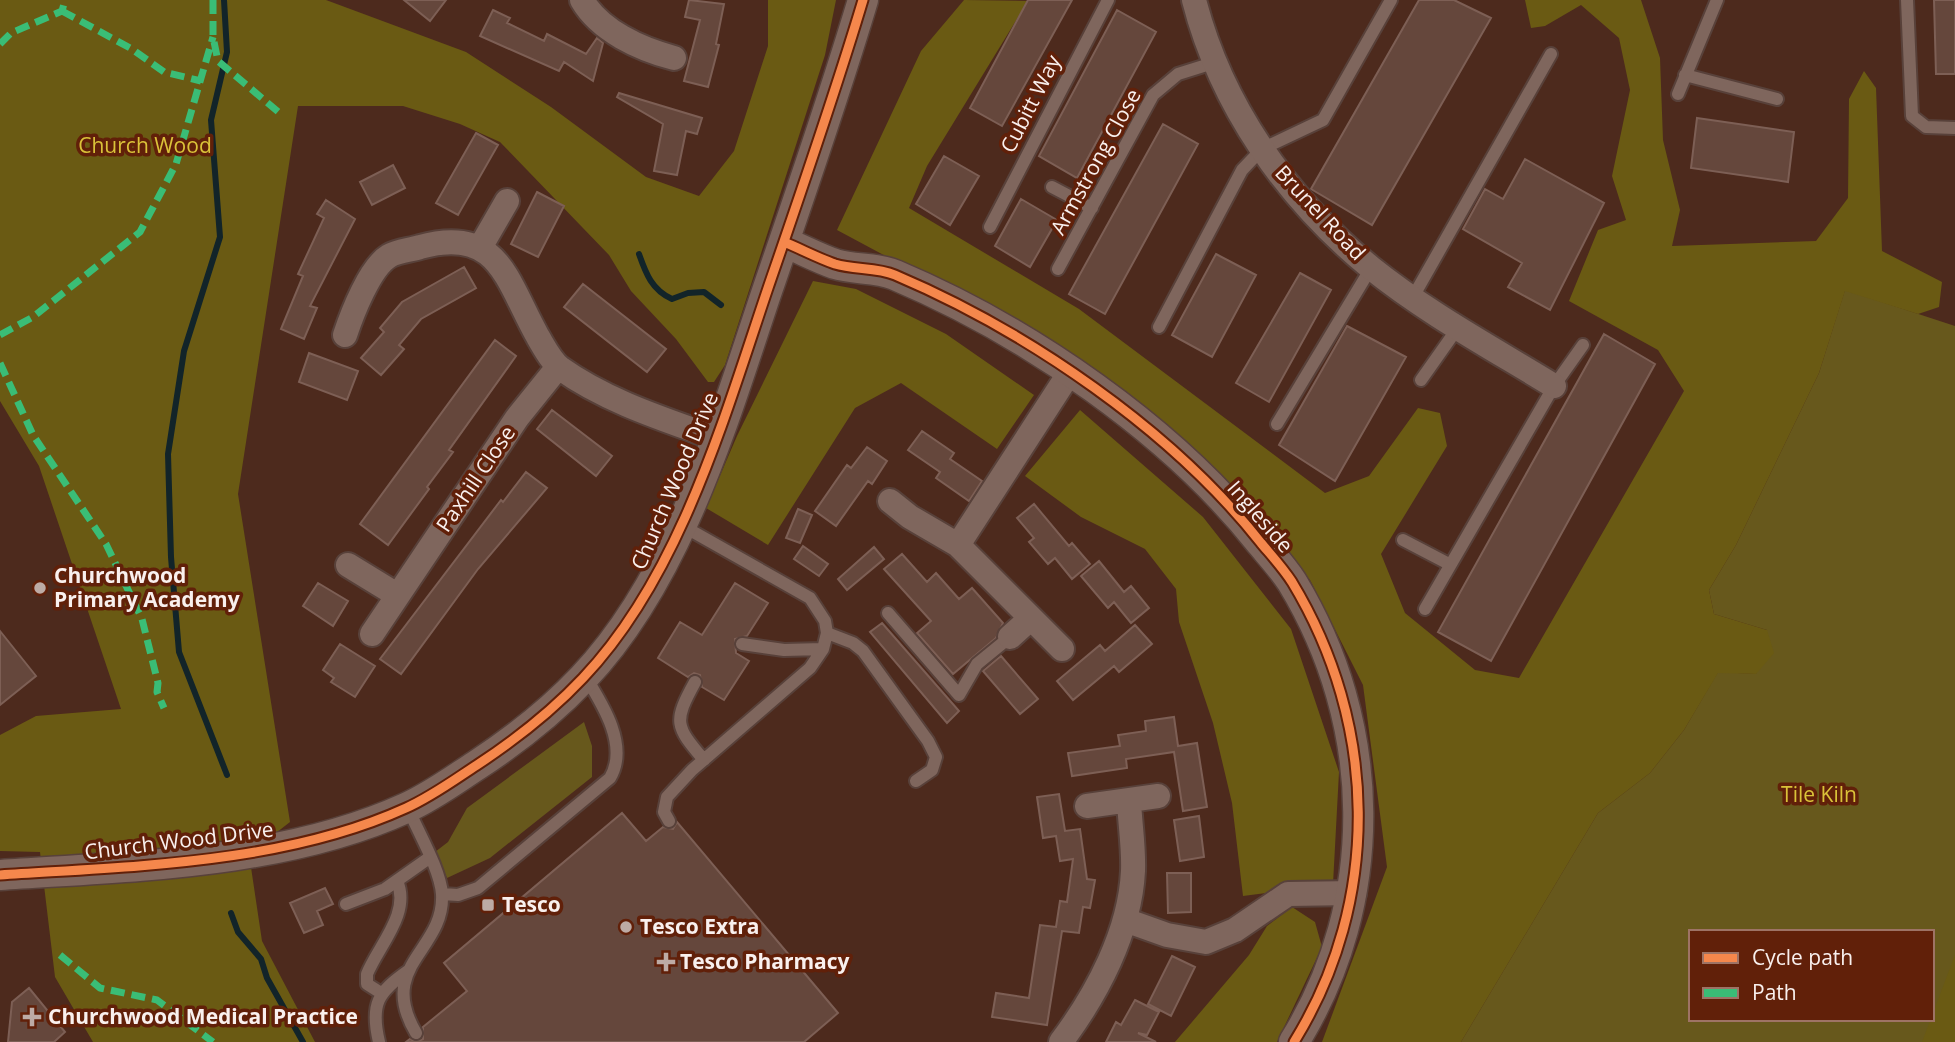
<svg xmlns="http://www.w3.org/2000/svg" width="1955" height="1042" font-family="'Open Sans',sans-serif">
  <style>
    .green { fill: #67581c; fill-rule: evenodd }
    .forest { fill: #6a5a13 }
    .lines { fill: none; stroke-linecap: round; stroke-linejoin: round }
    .stream { stroke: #122429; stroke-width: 6 }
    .building { fill: #65473c; stroke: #7d5f55; stroke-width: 2 }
    .service-casing { stroke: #58413a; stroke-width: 16 }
    .minor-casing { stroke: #58413a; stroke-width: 28 }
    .tertiary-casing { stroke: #58413a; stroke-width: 33 }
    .service { stroke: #7f665d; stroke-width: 12 }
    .minor { stroke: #7f665d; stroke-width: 24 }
    .tertiary { stroke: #7f665d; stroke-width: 30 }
    .quiet { stroke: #3abd76; stroke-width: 7; stroke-dasharray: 14 7; stroke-linecap: butt }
    .cycleway-casing { stroke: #612009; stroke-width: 13 }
    .cycleway { stroke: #f5874c; stroke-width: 9 }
    .poi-dot { fill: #bdaba5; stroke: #612009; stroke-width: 2.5 }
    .labels { text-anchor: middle; stroke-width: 7; stroke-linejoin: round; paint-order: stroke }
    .street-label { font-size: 21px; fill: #f9f0ee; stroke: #612009 }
    .park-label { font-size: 21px; fill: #dac239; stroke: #612009 }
    .poi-label { font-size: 21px; font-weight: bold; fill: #f9f0ee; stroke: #612009; text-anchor: start }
  </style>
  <rect width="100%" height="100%" fill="#4d2a1d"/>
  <!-- green -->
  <path class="green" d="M 1845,290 L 1955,326 L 1955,987 L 1942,1042 L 1461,1042 L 1598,813 L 1650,773 L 1684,730 L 1718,672 L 1756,674 L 1767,630 L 1714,614 L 1709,590 L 1736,545 L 1819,373 ZM 1691,932 L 1932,932 L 1932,1019 L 1691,1019 Z
    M 584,722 L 592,746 L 592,777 L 490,858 L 447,878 L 435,852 L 448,842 L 467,808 Z"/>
  <!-- forest -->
  <path class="forest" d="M 0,0 L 326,0 L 466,52 L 551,107 L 646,177 L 699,196 L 734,151 L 768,46 L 768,0 L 836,0 L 825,55 L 725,365 L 714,382 L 708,382 L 676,339 L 631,291 L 609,255 L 500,142 L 460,124 L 403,106 L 298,106 L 238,494 L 290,822 L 249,854 L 262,941 L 315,1042 L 93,1042 L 55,977 L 40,852 L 0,851 L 0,735 L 36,716 L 121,709 L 39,466 L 0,401 Z
    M 964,0 L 1028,1 L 927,166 L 909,208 L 1079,309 L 1325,493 L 1369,476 L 1418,408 L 1440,413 L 1447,446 L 1381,554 L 1405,613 L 1475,670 L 1519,678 L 1684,391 L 1658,350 L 1569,301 L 1598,230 L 1626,220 L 1612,176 L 1630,90 L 1619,38 L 1581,5 L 1545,26 L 1531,28 L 1525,0 L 1641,0 L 1660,58 L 1663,140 L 1680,210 L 1672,246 L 1816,241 L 1848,198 L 1849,99 L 1864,71 L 1876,88 L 1882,251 L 1942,282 L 1939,307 L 1918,314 L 1845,291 L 1819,373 L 1736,545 L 1709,590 L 1714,614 L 1767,630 L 1774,653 L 1756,674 L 1718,673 L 1684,730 L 1650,773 L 1598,813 L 1461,1042 L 1322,1042 L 1387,867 L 1363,685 L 1310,580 L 1157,423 L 1005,320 L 837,230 L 921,51 Z
    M 813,281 L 856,289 L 946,334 L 1034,395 L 997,449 L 901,383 L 855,408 L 768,545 L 706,508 L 737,436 Z
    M 1080,410 L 1203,517 L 1291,629 L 1339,772 L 1333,884 L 1243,896 L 1232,803 L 1213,723 L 1179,622 L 1176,589 L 1145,549 L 1081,517 L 1025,476 Z
    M 1292,907 L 1315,922 L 1322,947 L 1277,1042 L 1175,1042 L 1249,955 L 1267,926 Z
    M 1955,955 L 1955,1042 L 1922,1042 Z"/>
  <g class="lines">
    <!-- stream -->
    <path class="stream" d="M 224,0 L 227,52 L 211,120 L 220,237 L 184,351 L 168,454 L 171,557 L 179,652 L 227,775
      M 639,254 C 646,274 652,290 672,299 L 688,293 L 704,292 L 721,305
      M 231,913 L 238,932 L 261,959 L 267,978 L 303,1042"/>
  </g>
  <!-- building -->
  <path class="building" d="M 404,0 L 446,0 L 430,21 Z
    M 689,0 L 724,4 L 716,44 L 719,45 L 708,87 L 684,81 L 700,20 L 685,17 Z
    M 1028,0 L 1072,0 L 1002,126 L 970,108 Z
    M 1419,0 L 1454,0 L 1491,18 L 1372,225 L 1311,189 Z
    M 1934,0 L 1955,0 L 1955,74 L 1936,74 Z
    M 493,10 L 510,18 L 507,23 L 544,41 L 547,34 L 586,54 L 597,38 L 603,43 L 593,81 L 564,62 L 559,71 L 480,36 Z
    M 1117,10 L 1156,32 L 1077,178 L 1039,156 Z
    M 619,93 L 702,118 L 697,134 L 686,131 L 677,175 L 654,171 L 663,124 L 617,97 Z
    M 1697,118 L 1794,132 L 1788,182 L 1691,168 Z
    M 1163,124 L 1198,144 L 1105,314 L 1069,294 Z
    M 476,133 L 498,145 L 458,215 L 436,203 Z
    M 944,156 L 979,176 L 950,225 L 916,204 Z
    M 1525,159 L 1604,203 L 1550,310 L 1508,287 L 1522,263 L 1463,229 L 1485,189 L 1503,199 Z
    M 393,165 L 405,188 L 372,205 L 360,182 Z
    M 537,192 L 564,206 L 538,257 L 511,244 Z
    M 1021,199 L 1057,220 L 1030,267 L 995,246 Z
    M 326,200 L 355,219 L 310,306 L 317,308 L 304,339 L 281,329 L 303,276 L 298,274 L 324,218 L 317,214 Z
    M 1216,254 L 1256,275 L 1212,357 L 1172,335 Z
    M 464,267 L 476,288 L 421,319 L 399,345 L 404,349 L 381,375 L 361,358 L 384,332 L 380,328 L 402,302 Z
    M 1300,273 L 1331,290 L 1269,402 L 1236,383 Z
    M 583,284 L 666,349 L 647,372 L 564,307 Z
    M 1347,326 L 1406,357 L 1335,481 L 1279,445 Z
    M 1604,334 L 1655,364 L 1491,661 L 1438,632 Z
    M 495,340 L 516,356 L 449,450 L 453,452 L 427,487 L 429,489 L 388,545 L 360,524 Z
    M 309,353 L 358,371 L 347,400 L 299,382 Z
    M 552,410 L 612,456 L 596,476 L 537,429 Z
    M 922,431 L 954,453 L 950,459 L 982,481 L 969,501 L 936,478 L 940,472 L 908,450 Z
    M 867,447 L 887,461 L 872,484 L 868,481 L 836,526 L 815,511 L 847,465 L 851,468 Z
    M 526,472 L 547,488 L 478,569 L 401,674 L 380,659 L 501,500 L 503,502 Z
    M 1034,504 L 1069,546 L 1072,543 L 1090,564 L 1072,579 L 1055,558 L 1048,564 L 1029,542 L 1034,538 L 1017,518 Z
    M 798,509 L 812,515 L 800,543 L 786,538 Z
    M 803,546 L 828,564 L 819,576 L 794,559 Z
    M 874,547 L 884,559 L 847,590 L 838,579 Z
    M 902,554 L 927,582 L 936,573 L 959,599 L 972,588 L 1003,623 L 996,638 L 953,674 L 917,633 L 931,621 L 884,569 Z
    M 1099,561 L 1124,592 L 1131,586 L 1149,608 L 1131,623 L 1114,602 L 1108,608 L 1081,576 Z
    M 318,583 L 348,601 L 333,626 L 303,606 Z
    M 735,583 L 768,603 L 747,636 L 735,639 L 736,653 L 749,661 L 724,700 L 702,687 L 700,675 L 694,673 L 688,677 L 658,658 L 680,622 L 702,635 Z
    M 882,623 L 959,711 L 947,723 L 870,632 Z
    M 1135,625 L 1152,644 L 1119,672 L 1114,666 L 1073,700 L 1057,681 L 1100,645 L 1105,651 Z
    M 0,631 L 36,676 L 0,705 Z
    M 340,644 L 375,666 L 355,697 L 331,682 L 334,678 L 323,670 Z
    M 1001,656 L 1038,699 L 1020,714 L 983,671 Z
    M 1174,717 L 1178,746 L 1197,743 L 1207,807 L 1183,811 L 1174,752 L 1126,759 L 1127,768 L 1072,776 L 1068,753 L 1120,746 L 1118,735 L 1146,731 L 1145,721 Z
    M 1059,794 L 1065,831 L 1080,829 L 1087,879 L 1095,880 L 1090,908 L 1083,907 L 1079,933 L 1062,931 L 1047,1025 L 992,1017 L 996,993 L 1029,998 L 1040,925 L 1056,927 L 1060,901 L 1067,902 L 1073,859 L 1060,861 L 1056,836 L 1043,838 L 1037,797 Z
    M 622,813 L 646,841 L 663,827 L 673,829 L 677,822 L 838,1013 L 804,1042 L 406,1042 L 410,1039 L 416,1042 L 423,1039 L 423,1027 L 467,991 L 444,963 Z
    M 1199,816 L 1204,857 L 1180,861 L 1174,820 Z
    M 1167,873 L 1191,873 L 1191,912 L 1168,913 Z
    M 325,888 L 333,904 L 317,911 L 323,925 L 304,933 L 290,903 Z
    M 1172,956 L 1195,967 L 1171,1016 L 1148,1004 Z
    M 29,988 L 65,1032 L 54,1042 L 8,1042 L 12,1002 Z
    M 1135,1000 L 1159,1012 L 1147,1035 L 1138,1033 L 1156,1042 L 1106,1042 L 1116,1022 L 1121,1025 Z"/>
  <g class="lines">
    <!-- service casing -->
    <g class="service-casing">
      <path id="service" d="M 1907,0 L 1912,116 L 1926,127 L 1955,128
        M 1685,75 L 1777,99
        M 1678,94 L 1717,0
        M 1052,187 L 1092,208
        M 990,227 L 1108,0
        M 1058,269 L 1153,95 L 1178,74 L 1213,63
        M 1413,297 L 1551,54
        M 1159,327 L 1242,170 L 1262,149 L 1323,120 L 1391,0
        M 1421,380 L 1457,329
        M 1277,424 L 1371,268
        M 681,525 L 810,598 L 825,621 L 827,633 L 853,643 L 863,651 L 928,741 L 936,757 L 932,770 L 916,781
        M 1403,540 L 1449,564
        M 1425,609 L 1554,386 L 1583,345
        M 888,613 L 959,695 L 977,664 L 1010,637
        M 742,644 L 784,650 L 823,649
        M 695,682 C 673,722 675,726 704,760
        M 408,808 C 418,832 440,869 442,894 C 445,951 376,965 416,1033
        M 669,821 L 664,812 L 667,797 L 692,770 L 810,668 L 823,649 L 827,633
        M 442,894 L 458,895 L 478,888 L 610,778 C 629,746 603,705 585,676
        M 346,904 L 385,889 L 429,858
        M 381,993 L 367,984 L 367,974 C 379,945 411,913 397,881
        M 379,1042 C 370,1004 378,992 408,971"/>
    </g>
    <!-- minor casing -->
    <g class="minor-casing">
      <path id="minor" d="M 582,0 C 600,31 640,49 674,58
        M 1194,0 C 1221,105 1286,198 1370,267 C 1427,313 1492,348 1554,386
        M 481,246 L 507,201
        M 345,335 C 352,314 370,267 389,256 C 397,251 411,250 420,247 C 499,225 506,280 538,337 C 544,347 551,361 560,368 C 606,401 663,419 716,438
        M 890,501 L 910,517 L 958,545 L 1062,649
        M 958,545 L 1070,372
        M 348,565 L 397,595
        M 372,634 L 517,418 L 558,367
        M 1010,637 L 1031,618
        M 1087,806 L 1158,796
        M 1125,920 L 1167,935 L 1206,942 L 1235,930 L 1288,894 L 1354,893
        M 1061,1042 C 1097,994 1130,932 1133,871 C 1134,848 1130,824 1129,801"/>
    </g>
    <!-- tertiary casing -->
    <g class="tertiary-casing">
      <path id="tertiary" d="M 784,242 C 801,249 818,258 835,264 C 854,270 877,267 895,275 C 1027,331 1172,430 1261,543 C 1271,555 1283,568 1292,582 C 1378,724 1382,900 1294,1042
        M 0,875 C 133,866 283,864 406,808 C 431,797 454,780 477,765 C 515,740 551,712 583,678 C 680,576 724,418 768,288 C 801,192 834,97 863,0"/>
    </g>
    <!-- service -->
    <use href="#service" class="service"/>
    <!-- minor -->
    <use href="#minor" class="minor"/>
    <!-- tertiary -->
    <use href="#tertiary" class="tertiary"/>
    <!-- quiet -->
    <path class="quiet" d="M 213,0 L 213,37 L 218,61 L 282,115
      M 62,11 L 132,49 L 164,72 L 201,81
      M 0,44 L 11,33 L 62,11 L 65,0
      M 0,335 L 33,317 L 140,232 L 176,164 L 213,37
      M 0,363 L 33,435 L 106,544 L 142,619 L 158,683 L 157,692 L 164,708
      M 60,955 L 100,988 L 157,1000 L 213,1042"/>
    <!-- cycleway casing -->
    <g class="cycleway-casing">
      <path id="cycleway" d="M 784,242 C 801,249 818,258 835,264 C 854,270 877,267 895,275 C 1027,331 1172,430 1261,543 C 1271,555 1283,568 1292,582 C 1378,724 1382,900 1294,1042
        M 0,875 C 133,866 283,864 406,808 C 431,797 454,780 477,765 C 515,740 551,712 583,678 C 680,576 724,418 768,288 C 801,192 834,97 863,0"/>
    </g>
    <!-- cycleway -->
    <use href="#cycleway" class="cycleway"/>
  </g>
  <!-- markers -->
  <g class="poi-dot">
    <circle cx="40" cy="588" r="7"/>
    <rect x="481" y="898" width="14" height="14" rx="3.5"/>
    <circle cx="626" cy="927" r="7"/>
    <path d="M662.5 951.5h7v7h7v7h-7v7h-7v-7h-7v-7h7z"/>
    <path d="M28.5 1006.5h7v7h7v7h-7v7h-7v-7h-7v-7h7z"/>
  </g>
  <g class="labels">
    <!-- street labels -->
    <g class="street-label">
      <text transform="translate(1031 104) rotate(-63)" y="7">Cubitt Way</text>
      <text transform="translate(1096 162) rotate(-61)" y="7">Armstrong Close</text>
      <text transform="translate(1320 213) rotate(47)" y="7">Brunel Road</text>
      <text transform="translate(476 479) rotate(-56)" y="7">Paxhill Close</text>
      <text transform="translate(675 481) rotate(-67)" y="7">Church Wood Drive</text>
      <text transform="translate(1260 517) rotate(49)" y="7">Ingleside</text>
      <text transform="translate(179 841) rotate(-7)" y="7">Church Wood Drive</text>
    </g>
    <!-- park labels -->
    <g class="park-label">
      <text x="145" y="153">Church Wood</text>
      <text x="1819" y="802">Tile Kiln</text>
    </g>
    <!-- poi labels -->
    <g class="poi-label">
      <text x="54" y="583">Churchwood<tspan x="54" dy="24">Primary Academy</tspan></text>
      <text x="502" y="912">Tesco</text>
      <text x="640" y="934">Tesco Extra</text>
      <text x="680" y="969">Tesco Pharmacy</text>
      <text x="48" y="1024">Churchwood Medical Practice</text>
    </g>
  </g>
  <!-- legend -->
  <rect x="1689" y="930" width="245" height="91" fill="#612009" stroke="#9e7365" stroke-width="2"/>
  <rect x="1703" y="953" width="35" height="10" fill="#f5874c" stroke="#9e7365" stroke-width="2"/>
  <text x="1752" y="965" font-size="21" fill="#f9f0ee">Cycle path</text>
  <rect x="1703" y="988" width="35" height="10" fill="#3abd76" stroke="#9e7365" stroke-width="2"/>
  <text x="1752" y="1000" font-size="21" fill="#f9f0ee">Path</text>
</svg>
